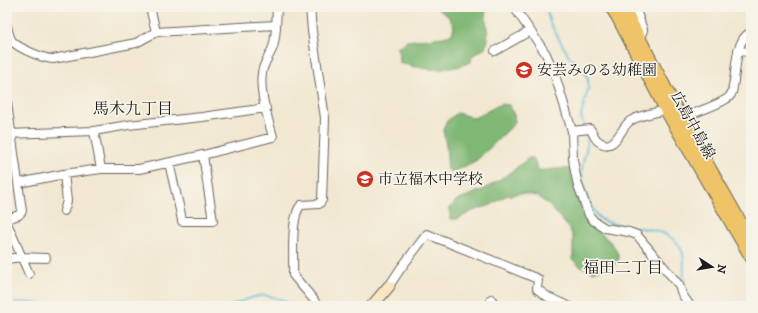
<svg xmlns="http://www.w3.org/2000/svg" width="758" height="313" font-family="'IM FELL DW Pica','Noto Serif JP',serif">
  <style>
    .forest { fill: #7fb774; stroke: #4e6a48 }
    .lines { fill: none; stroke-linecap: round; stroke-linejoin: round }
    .stream { stroke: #5abbd8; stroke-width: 2 }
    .street-casing { stroke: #67635b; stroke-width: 10 }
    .secondary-casing { stroke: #67635b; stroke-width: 13 }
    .primary-casing { stroke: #67635b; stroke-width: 14 }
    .street { stroke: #fff; stroke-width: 8 }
    .secondary { stroke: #f9e7c3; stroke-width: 11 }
    .primary { stroke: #efc469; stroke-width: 12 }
    .labels { text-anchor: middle; stroke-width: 3.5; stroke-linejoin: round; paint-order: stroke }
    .poi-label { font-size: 15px; fill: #1c1c1c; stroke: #f7f3e8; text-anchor: start }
    .street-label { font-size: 15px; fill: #1c1c1c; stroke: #f7f3e8 }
    .neighbourhood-label { font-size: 16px; fill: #1c1c1c; stroke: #f7f3e8 }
  </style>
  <rect width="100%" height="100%" fill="#f7f3e8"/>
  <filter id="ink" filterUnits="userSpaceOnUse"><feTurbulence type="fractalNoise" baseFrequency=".025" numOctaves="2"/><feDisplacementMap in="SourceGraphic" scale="8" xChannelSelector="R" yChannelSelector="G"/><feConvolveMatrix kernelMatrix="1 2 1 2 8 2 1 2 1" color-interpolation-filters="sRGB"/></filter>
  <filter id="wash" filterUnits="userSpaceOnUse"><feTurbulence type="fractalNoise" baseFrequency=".012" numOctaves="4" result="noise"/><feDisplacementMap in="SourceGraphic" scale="16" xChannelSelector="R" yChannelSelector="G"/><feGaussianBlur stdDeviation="0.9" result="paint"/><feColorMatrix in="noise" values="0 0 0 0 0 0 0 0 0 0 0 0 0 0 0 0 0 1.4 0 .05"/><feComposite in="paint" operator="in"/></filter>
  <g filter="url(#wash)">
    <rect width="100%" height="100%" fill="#f2e8d1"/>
    <!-- forest -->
    <path class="forest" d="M 435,7 L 485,7 L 488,40 L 485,48 L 472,56 L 471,62 C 449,72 421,71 399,62 L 398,47 L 407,41 L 444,37 L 452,34 L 454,26 L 448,16 Z
      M 501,104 L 509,105 L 514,115 L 515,123 L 477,160 L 453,172 L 448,170 L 446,145 L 443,130 L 447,121 L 457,113 L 474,118 Z
      M 529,158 L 533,158 L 538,170 C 549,171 560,167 571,169 C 574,188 579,211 592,225 C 603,238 616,241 619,259 L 617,263 L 594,272 L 578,265 L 573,260 L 573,237 L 569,228 L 549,205 L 537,196 L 521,193 L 505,196 L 491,205 L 473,211 L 457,219 L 450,219 L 450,208 L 457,200 L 485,189 L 511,172 Z"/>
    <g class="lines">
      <!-- stream -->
      <path class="stream" d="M 546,7 L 550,23 L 570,58 L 583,68 L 588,79 L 588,89 L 581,116 L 584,127
        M 585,131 C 591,144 583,156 582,169 C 581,183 591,215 604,221 C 607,222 610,223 613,224 C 634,229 659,225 676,242 C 694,259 672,284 696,306
        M 7,306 L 20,302 L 62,306
        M 230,306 C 260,294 265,290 294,306"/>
    </g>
  </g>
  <g filter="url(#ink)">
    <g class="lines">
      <!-- street casing -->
      <g class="street-casing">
        <path id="street" d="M 150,7 L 156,32
          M 310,7 L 312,31 L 325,118 L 322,200 L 319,204 L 301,205 C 290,216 294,259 293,275 L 314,300 L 317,306
          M 514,7 L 546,54 L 555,75 L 572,131 L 573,159 L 575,172 L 578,185 L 589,215 L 594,221 L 605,228 L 629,232 L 637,235 L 679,285 L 682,294 L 690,306
          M 635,7 L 643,30 L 642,33 L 636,38
          M 7,26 C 8,30 9,37 12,41 C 18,48 44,59 53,59 L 136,43 L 156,32 L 276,25
          M 738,50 L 751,53
          M 495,51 L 530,31
          M 7,103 L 22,211 L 19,215 L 7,219
          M 94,131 L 101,169
          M 572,131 L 590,129 C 593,132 594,138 598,141 C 615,154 620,128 630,121 C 640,115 654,113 666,110 L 681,118 C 691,114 722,104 729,97 C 732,94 733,90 733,86 C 737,69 734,41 751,32
          M 7,134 L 94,131 L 128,125 L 202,117 L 266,108
          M 169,163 L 180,210 L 182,221 L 213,221 L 203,155
          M 64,174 L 67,201 L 64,211
          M 19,183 L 64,174 L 101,169 L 139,169 L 203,155 L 273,137 C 268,118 259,93 262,73 C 263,63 270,56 273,47 C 277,34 276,20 277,7
          M 7,223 L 29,274
          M 7,259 L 21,257 L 46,258
          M 389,286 L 401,268 L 427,234 L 538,279 L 537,289 L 548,297 L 568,306
          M 491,299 L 496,306
          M 653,306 L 655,306"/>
      </g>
      <!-- secondary casing -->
      <g class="secondary-casing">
        <path id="secondary" d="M 372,306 L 389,286"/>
      </g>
      <!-- primary casing -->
      <g class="primary-casing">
        <path id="primary" d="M 611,7 L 617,16 L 666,110 L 751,257
          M 623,7 L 681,118 L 746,232"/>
      </g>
      <!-- street -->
      <use href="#street" class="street"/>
      <!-- secondary -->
      <use href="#secondary" class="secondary"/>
      <!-- primary -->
      <use href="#primary" class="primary"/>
    </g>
  </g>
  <!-- icons -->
  <defs>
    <g id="school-disc" transform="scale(0.9)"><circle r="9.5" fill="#c8321e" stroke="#f7f3e8"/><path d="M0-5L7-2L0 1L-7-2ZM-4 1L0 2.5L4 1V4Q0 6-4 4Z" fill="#fff"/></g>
  </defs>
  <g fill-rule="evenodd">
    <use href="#school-disc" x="524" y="70"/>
    <use href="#school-disc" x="365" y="179"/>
  </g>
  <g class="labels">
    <!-- poi labels -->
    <g class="poi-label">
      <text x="537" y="75">安芸みのる幼稚園</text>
      <text x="378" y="184">市立福木中学校</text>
    </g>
    <!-- street labels -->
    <g class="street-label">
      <text transform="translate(693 125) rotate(61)" y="5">広島中島線</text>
    </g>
    <!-- neighbourhood labels -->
    <g class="neighbourhood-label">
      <text x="133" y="114">馬木九丁目</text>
      <text x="623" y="273">福田二丁目</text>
    </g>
  </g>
  <!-- margin -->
  <rect width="758" height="313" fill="none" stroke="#f7f3e8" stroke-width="24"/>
  <!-- north arrow -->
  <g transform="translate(712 267) rotate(102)" stroke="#f7f3e8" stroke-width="3" paint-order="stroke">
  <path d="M0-3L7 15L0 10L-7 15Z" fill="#1c1c1c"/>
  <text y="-6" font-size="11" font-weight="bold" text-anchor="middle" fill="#1c1c1c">N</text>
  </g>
</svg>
